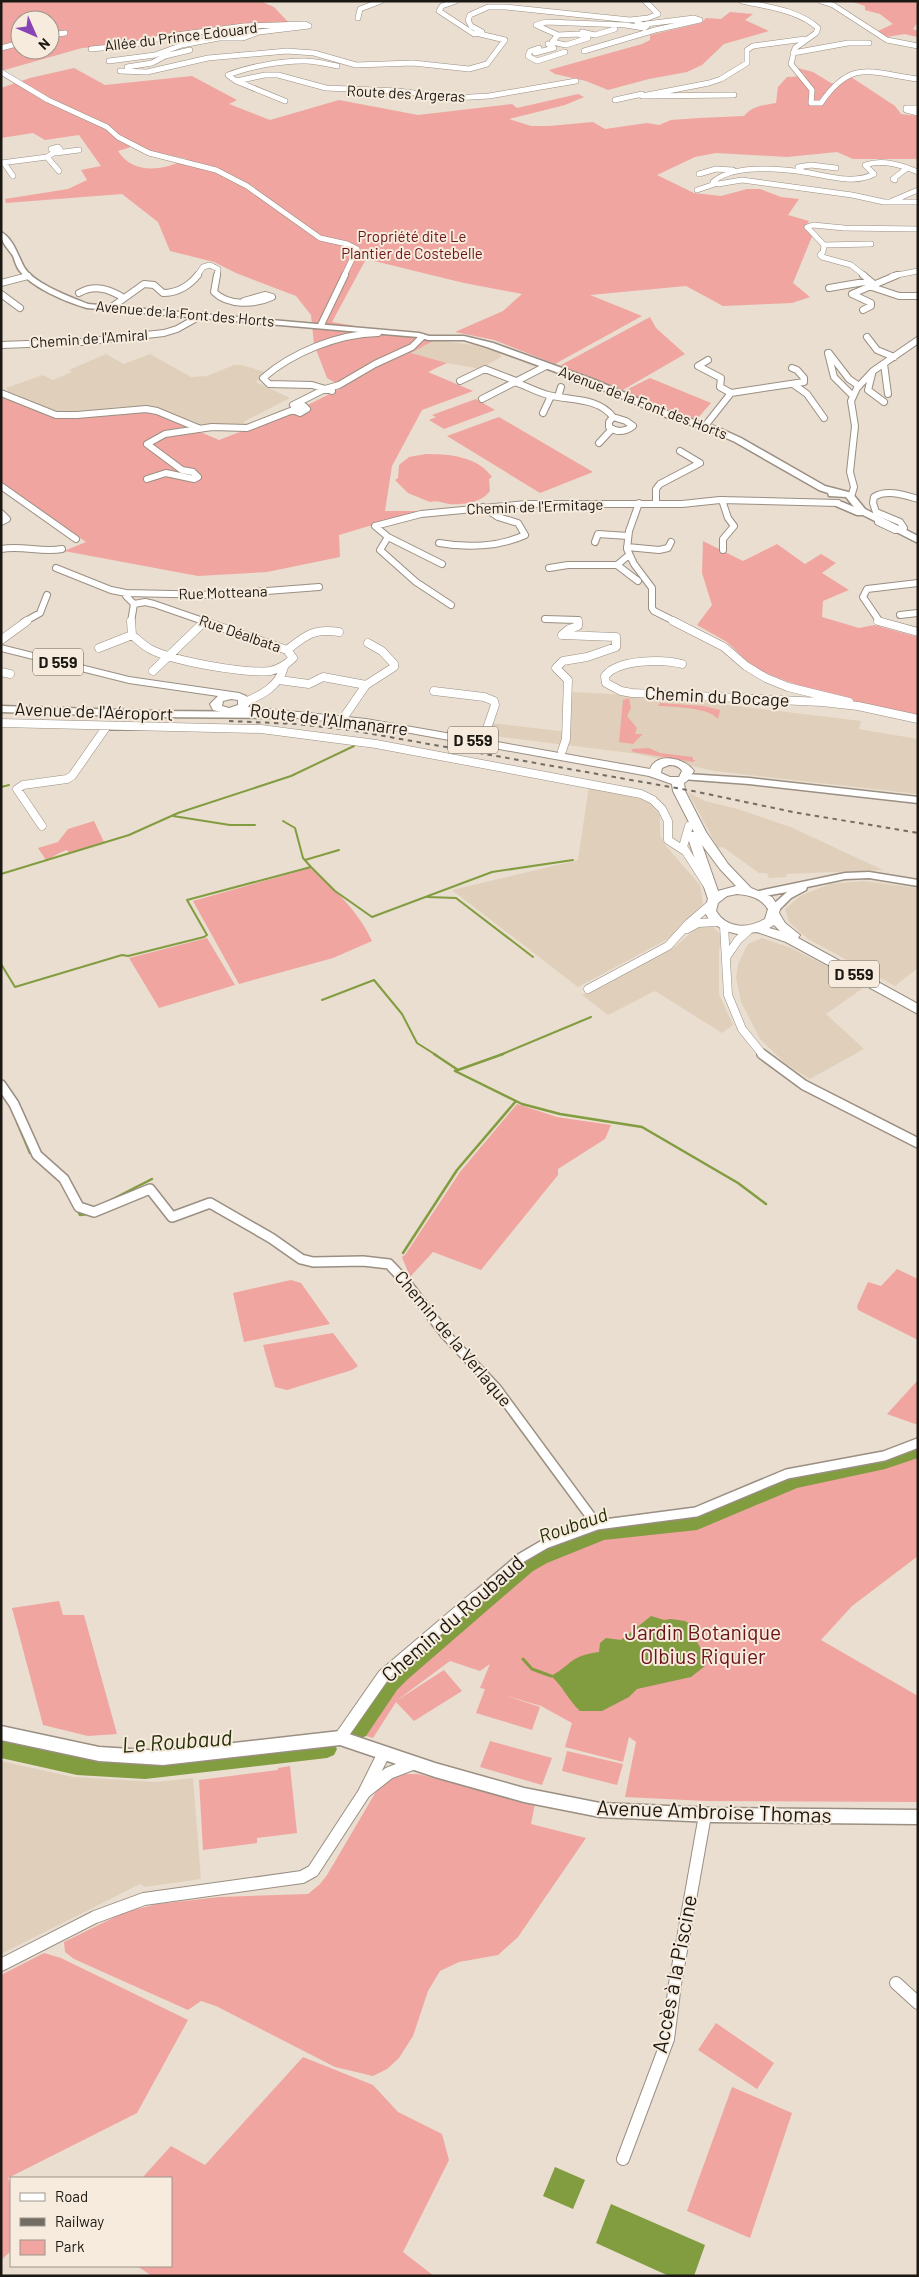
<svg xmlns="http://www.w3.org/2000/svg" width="919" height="2277" font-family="Barlow,sans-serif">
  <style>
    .built { fill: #e0d0bb }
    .green { fill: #f0a5a0; fill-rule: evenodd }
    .water { fill: #829c40 }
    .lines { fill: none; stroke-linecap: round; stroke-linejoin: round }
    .stream-far2 { stroke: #829c40; stroke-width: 2 }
    .stream-far1 { stroke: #829c40; stroke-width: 2.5 }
    .stream { stroke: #829c40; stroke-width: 3 }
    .river { fill: #829c40; fill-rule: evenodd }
    .street-far4-casing { stroke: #9a8f82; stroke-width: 6 }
    .street-far3-casing { stroke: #9a8f82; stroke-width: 8 }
    .street-far2-casing { stroke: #9a8f82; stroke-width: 9 }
    .street-far1-casing { stroke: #9a8f82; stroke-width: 12 }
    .street-casing { stroke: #9a8f82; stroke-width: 14 }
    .secondary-casing { stroke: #9a8f82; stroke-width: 3 }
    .primary-casing { stroke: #9a8f82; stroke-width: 2 }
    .street-far4 { stroke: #fff; stroke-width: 5 }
    .street-far3 { stroke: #fff; stroke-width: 6 }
    .street-far2 { stroke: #fff; stroke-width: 8 }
    .street-far1 { stroke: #fff; stroke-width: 9 }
    .street { stroke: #fff; stroke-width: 12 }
    .secondary { fill: #fff; fill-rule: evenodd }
    .primary { fill: #fff; fill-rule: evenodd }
    .rail { stroke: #736c63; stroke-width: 2; stroke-dasharray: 4.5 4.5; stroke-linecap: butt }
    .labels { text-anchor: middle; stroke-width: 4; stroke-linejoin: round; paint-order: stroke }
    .far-street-label { font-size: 15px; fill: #1b1712; stroke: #f6ebdc }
    .far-park-label { font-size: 15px; fill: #6c1318; stroke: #f6ebdc }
    .shield { fill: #f6ebdc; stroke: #5d574f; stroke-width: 1 }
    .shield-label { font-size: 16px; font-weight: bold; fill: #1b1712 }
    .street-label { font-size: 18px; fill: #1b1712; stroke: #f6ebdc }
    .water-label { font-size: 19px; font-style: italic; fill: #242f07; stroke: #f6ebdc }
    .near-street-label { font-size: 21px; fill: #1b1712; stroke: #f6ebdc }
    .near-park-label { font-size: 21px; fill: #6c1318; stroke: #f6ebdc }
    .near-water-label { font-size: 22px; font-style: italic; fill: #242f07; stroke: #f6ebdc }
  </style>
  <rect width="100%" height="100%" fill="#e9decf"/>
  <!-- built -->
  <path class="built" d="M 435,340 L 474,345 L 500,353 L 501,357 L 480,369 L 447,363 L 411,353 Z
    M 106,354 L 124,364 L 150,354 L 191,377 L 207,376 L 234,365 L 242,365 L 265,372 L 256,382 L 290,398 L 243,422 L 251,426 L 211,425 L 199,424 L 164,410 L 145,407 L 119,407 L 64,414 L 57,413 L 34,404 L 18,395 L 9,392 L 6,388 L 43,375 L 53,380 L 72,372 L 69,370 Z
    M 572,692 L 653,696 L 861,721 L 859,729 L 918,739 L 918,794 L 714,771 L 638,754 L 485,735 L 492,723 L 568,732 Z
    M 589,786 L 648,801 L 660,815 L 660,835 L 666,846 L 700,885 L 703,904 L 670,938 L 578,987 L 452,890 L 578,860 Z
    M 688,792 L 705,801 L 738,809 L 793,828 L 883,870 L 786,874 L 787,877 L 769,878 L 767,873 L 759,873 L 723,847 L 718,848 Z
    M 863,881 L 918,888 L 918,968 L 895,986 L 808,939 L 789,922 L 785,909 L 800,896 L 830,884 Z
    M 699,925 L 712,926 L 721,935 L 719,953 L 719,994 L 733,1025 L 722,1033 L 655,991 L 608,1015 L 582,995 L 675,947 Z
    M 762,938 L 791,948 L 866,986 L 826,1014 L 864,1049 L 810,1079 L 787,1065 L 760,1039 L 741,1002 L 736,978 L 738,964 L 748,944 Z
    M 1,1761 L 73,1777 L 156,1782 L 193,1778 L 201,1879 L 145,1887 L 140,1884 L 1,1954 Z"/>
  <!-- green -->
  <path class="green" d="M 1,1 L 260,1 L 274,7 L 290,24 L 252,24 L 135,44 L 82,48 L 1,71 ZM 20,20 L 50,20 L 50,50 L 20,50 Z
    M 918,1 L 918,22 L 913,29 L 918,31 L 918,37 L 904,34 L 887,37 L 878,31 L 893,24 L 880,14 L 865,10 L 865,6 L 853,2 Z
    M 730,12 L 753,14 L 745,20 L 769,31 L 724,44 L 702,65 L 687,72 L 649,79 L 608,90 L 586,81 L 555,74 L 549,70 L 642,44 L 650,40 L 650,35 L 701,23 L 706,18 L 721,19 Z
    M 74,68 L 105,85 L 192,76 L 237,100 L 229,104 L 270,120 L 339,100 L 418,115 L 512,104 L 517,108 L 578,94 L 584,97 L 565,105 L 509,119 L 531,126 L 549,126 L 593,122 L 605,129 L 647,123 L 659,125 L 671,120 L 699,118 L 744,116 C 752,106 764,105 776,103 L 778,87 L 787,77 L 805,76 L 798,68 L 813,72 L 831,83 L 839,85 L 851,77 L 895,106 L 901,114 L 918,116 L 918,159 L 853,159 L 837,152 L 787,157 L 716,153 L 695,157 L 657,175 L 694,193 L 721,196 L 747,189 L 760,189 L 781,197 L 799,199 L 788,215 L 809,221 L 804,229 L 813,234 L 793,283 L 810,297 L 792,303 L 723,306 L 686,286 L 590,295 L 642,316 L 555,364 L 494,340 L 455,332 L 503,311 L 522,294 L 464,283 L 366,259 L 332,322 L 435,340 L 411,353 L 447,363 L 428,372 L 473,391 L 422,410 L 392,466 L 385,511 L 419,511 L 339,535 L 340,557 L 267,572 L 198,576 L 64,551 L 86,542 L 1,483 L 1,395 L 61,417 L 154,412 L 219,440 L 300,409 L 343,387 L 327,378 L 314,344 L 311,315 L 296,296 L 236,273 L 214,262 L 170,251 L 158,222 L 122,194 L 6,203 L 5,199 L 68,189 L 87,180 L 81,170 L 101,166 L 79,135 L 45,140 L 33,133 L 1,138 L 1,88 L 30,78 ZM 137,145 L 151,151 L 187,159 C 164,170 134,176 118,151 Z
    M 650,317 L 656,328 L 685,354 L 621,391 L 560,368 L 561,365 Z
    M 650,378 L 711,403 L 696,420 L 622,392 Z
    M 476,399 L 495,410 L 444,429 L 429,420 L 436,417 L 432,415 Z
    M 499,417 L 593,472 L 540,493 L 447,436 Z
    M 426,454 C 449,454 477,456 492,477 L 489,479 L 490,491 C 481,503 463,505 449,504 C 443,503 436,500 430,502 L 408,493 L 395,480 L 398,478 L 399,465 L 409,457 Z
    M 703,541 L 743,561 L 777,544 L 805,564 L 821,554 L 836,563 L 822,573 L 849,590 L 823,601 L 822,617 L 859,628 L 874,625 L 918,637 L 918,717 L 861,704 L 843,696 L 805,688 L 755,669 L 727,642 L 697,625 L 712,605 L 702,573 Z
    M 629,698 L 631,708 L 627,716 L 637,728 L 635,734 L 643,734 L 633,744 L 619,742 L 623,700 Z
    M 660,703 L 704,706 L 720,710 L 718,719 C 708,707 673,707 658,706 Z
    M 649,748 L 660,753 L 693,757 L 693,760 L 696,760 L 693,762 L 633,752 L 631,749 Z
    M 94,821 L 104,842 L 69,853 L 67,850 C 59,852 54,857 46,860 L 38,848 L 58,842 L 68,829 Z
    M 310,868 C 334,888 359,912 372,941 L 333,958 L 239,984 L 193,901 Z
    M 207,938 L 235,985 L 159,1008 L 129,958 Z
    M 517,1104 L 557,1117 L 611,1125 L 605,1139 L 558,1169 L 558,1175 L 481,1270 L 433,1252 L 410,1277 L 402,1257 L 405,1255 L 460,1172 Z
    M 897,1269 L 918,1279 L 918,1340 L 858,1310 L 857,1306 L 868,1282 L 881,1286 Z
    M 291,1280 L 301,1283 L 330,1324 L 244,1342 L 233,1293 Z
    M 333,1333 L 358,1366 L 352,1370 L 287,1390 L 275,1387 L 263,1345 Z
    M 918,1380 L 918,1425 L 887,1414 Z
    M 918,1457 L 918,1556 L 852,1606 L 821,1640 L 918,1696 L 918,1802 L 706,1801 L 625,1797 L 636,1742 L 629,1737 L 623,1762 L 565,1747 L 572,1723 L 541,1706 L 500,1694 L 540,1707 L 532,1730 L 476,1713 L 485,1689 L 480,1688 L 490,1664 L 480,1671 L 450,1661 L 396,1701 L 444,1670 L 462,1691 L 414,1721 L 396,1702 L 373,1738 L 363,1735 L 403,1681 L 536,1566 L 603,1538 L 625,1534 L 692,1527 L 714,1522 L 797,1486 L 890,1467 Z
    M 59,1601 L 63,1615 L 84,1615 L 117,1734 L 88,1736 L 43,1725 L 12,1608 Z
    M 490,1741 L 552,1758 L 542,1785 L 480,1767 Z
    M 567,1751 L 623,1764 L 617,1785 L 562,1771 Z
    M 290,1766 L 297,1833 L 257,1838 L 257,1843 L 203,1850 L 199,1780 L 278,1770 L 278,1768 Z
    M 405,1774 L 418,1774 L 535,1804 L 531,1824 L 586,1838 L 518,1937 L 498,1955 L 459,1962 L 440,1971 L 428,1991 L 413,2036 L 399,2058 L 387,2069 L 373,2076 L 335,2067 L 216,2006 L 201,2001 L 188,2010 L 74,1959 L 65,1952 L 64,1942 L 125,1912 L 158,1904 L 219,1897 L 308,1894 L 320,1884 L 327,1875 L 377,1790 L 387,1781 Z
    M 44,1953 L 61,1958 L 188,2020 L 137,2113 L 8,2178 L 11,2185 L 11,2251 L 1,2260 L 1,1975 Z
    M 716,2023 L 774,2063 L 757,2089 L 698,2050 Z
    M 303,2057 L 373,2085 L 398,2112 L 442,2134 L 449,2160 L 403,2252 L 434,2276 L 152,2276 L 137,2266 L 171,2266 L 171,2178 L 142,2178 L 171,2146 L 205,2165 Z
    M 732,2087 L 792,2113 L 750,2238 L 687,2211 Z"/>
  <!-- water -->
  <path class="water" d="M 651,1616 L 664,1620 L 671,1619 L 685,1621 L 695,1627 L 696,1640 L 701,1649 L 707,1650 L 708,1654 L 705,1655 L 707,1659 L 705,1666 L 691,1677 L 637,1689 L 629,1697 L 602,1711 L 580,1711 C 568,1700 563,1686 551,1676 C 573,1664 569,1656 599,1652 L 600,1643 L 606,1638 L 621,1640 Z
    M 555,2167 L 585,2180 L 573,2209 L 543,2196 Z
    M 611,2204 L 705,2245 L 694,2276 L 669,2276 L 596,2243 Z"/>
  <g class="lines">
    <!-- stream-far2 -->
    <path class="stream-far2" d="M 1,787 L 9,785
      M 173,816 L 230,825 L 255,825
      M 283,821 L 295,828 L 303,858 L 311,867
      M 305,860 L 339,850
      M 1,874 L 129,835 L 178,813 L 291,776 L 354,746
      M 427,897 L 456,898 L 533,957
      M 1,964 L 15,987 L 122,955 L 128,956 L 204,937 L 207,935 L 187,900 L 311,867 L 335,891 L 372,917 L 492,872 L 573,860
      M 322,1000 L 374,980 L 402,1014 L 417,1043 L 436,1055
      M 500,1055 L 591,1017"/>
    <!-- stream-far1 -->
    <path class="stream-far1" d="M 434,1054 L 458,1070 L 455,1071 L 522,1104 L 560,1114 L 642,1127 L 738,1183 L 766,1204
      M 458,1070 L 503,1054
      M 17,1122 L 30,1153
      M 109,1201 L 152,1179
      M 78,1211 L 80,1215 L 88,1214
      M 403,1253 L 457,1170 L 516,1101"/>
    <!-- stream -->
    <path class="stream" d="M 708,1652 L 717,1651
      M 523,1659 L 532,1669 L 551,1676"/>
    <!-- river -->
    <path class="river" d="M 918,1443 L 918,1458 L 885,1469 L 797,1488 L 697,1530 L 604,1540 L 547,1563 L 533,1571 L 408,1679 L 397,1690 L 366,1736 L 359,1739 L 352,1736 L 349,1730 L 352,1724 L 383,1678 L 394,1667 L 519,1559 L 533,1551 L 603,1524 L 695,1514 L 794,1473 L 884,1455 Z
      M 1,1740 L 77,1757 L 145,1761 L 327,1740 L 334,1743 L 337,1749 L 334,1755 L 327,1758 L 145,1779 L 77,1775 L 1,1758 Z"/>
    <!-- street-far4 casing -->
    <g class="street-far4-casing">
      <path id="street-far4" d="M 456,1 L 442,6 L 439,11 L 474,34 L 482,32 L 471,26 L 468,20 L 470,15 L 488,7 L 506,7 L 630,20 L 648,18 L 658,14 L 645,1
        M 742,1 C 768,7 798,10 818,28 L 816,33 L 795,48 L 791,64 L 812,90 L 811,103 L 821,103 C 852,58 871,73 918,79
        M 821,1 L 833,5 L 887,40 L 918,46
        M 358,18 L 360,9 L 381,1
        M 582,32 L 595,35 L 615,29
        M 578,34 L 588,38 L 566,45 L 552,42 L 558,35 Z
        M 50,35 L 65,33
        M 558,35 L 536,25 L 546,22 L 625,25 L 644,28 L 647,26 L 637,23
        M 1,48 L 20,43
        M 539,48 L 530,51 L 528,56 L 537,61 L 565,52
        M 91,49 L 131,45 L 169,36 L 244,26 L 305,24 L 309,26 L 259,32 L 243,38 L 219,38 L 182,45 L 155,55 L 109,61
        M 584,51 L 655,30 L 700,20 L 694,18 L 646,24
        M 535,53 L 554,48 L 548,44
        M 793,53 L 848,43 L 869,43
        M 127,67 L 152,63 L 165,56 L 190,50
        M 120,71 L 147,72 L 208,58 L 287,51 L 314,53 L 356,65 L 413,63 L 469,69 L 487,64 L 505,40 L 480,34
        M 1,72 L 48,100 L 107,127 L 118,137 L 149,153 L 216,170 L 247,186 L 320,238 L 347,244 L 357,249 L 344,276
        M 236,81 L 265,75 L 278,75 L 326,88 L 398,91 L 453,98 L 489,96 L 576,81
        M 734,95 L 642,96 L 709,83 L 721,79 L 747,63 L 747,50 L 753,46 L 805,39
        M 615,100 L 642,94
        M 285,101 L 236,81 L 228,75 C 248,67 284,60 306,61 C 316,61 327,64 337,66
        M 918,108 L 906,108 L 906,110 L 918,113
        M 56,153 L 79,150
        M 47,157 L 59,171
        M 1,163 L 47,157 L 60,149 L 58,147 L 51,149
        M 4,163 L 13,176
        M 803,172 L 798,167 L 811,165 L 836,168
        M 918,172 C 901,165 883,159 865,165 L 874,174 C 855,184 831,177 810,173 C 784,169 734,163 713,182 L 718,184 L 742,180 L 852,195 L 884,202 L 918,202
        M 699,174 L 716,169 L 733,170
        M 895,180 L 893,179 L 907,168
        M 697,190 L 715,184
        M 892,201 L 918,190
        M 824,245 L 871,244
        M 26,276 L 28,276
        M 197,276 L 203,267 L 210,265 L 218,269 L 217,276
        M 865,276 L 851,265 L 822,257 L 820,255 L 823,252 L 824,245 L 807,227 L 813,225 L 844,228 L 918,229
        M 892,276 L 918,271"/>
    </g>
    <!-- street-far3 casing -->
    <g class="street-far3-casing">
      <path id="street-far3" d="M 217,275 L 214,292 C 228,306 255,305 272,297 L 265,295 L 244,301
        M 863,275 L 874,284
        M 1,283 L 28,276
        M 869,286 L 899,296 L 918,296
        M 829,288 L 870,281
        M 79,293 C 95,284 109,289 124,298
        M 1,294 L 20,308
        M 852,294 L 897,275
        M 852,294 L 871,303 L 871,306 L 863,310
        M 109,309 L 144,284 L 154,285 L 163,293 C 178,293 189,286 198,275
        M 321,325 L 345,275
        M 867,337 L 877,350 L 894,357
        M 1,345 L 82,342 L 164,333 L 177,329 L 202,315
        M 828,353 L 834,377 L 853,396
        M 829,353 L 849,379 L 859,386
        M 884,364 L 888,394
        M 872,374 L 868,390 L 884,402
        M 460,381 L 485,369 L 516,381
        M 515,382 C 526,386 537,392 548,395 C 570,401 598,397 613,417
        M 793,384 L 807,394 L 824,418
        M 332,391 L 312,385 L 269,384 L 263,378 C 293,352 338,334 378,333
        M 1,393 L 56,415 L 77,415 L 146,409 L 157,411 L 198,428
        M 731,393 L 804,382 L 804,378 L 797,370 L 792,368
        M 558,397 L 561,387
        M 482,399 L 546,366
        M 293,405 L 325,389 L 339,385 L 375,364 L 412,347 L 422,337
        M 304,406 L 307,409 L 300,413 L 293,410 L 296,407 Z
        M 543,413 L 551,396
        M 613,417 L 626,421 L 633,426 C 625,432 617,433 609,427 L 609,422 Z
        M 705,426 L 731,393 L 720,387 L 721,378 L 698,366 L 708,360
        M 599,443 L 611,430
        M 147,479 L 166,473 L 194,479 L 198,477 L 193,472 L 182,470 L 147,444 L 165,434 L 212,427 L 247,428 L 293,410
        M 1,486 L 76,539
        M 851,497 L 854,487 L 850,472 L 855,426 L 851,401 L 857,388 L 873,371 L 918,340
        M 722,500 L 728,518 L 734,526 L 723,539 L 723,550
        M 639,503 L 629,531 L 627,549 L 634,564 L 652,588 L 652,608 L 654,611 L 676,622
        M 656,503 L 656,489 L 660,484 L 700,463 L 680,451
        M 1,513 L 7,519 L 1,522
        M 878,522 L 895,530 L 904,528 L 900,522 L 876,512 L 873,503 L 874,497 C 887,489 904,495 918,499
        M 388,537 L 442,564
        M 595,542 L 598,534 L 628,536
        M 439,543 C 467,548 499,547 525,535 L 518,523 L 498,517 L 483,507
        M 627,547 L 659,550 L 668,548 L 671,542
        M 1,549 C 22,545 42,553 62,549
        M 617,565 L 638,581
        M 56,568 L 111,590 L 126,593 L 217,595 L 319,587
        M 549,568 L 568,565 L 617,565 L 629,555
        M 126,593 L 126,596 L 134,604
        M 134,604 L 145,602 L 154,604 L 206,622
        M 451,605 L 416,582 L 380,550 L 388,537 L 375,526 L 421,514 L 526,504 L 682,504 L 720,500 L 838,503
        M 900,615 L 918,613
        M 545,619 L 578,620 L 578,622
        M 24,622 L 40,613 L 47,595
        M 131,622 L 134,604
        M 880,622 L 863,597 L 867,589 L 918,583"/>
    </g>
    <!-- street-far2 casing -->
    <g class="street-far2-casing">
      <path id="street-far2" d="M 131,621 L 132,635 C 138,640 144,646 150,649 C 172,661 246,674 270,671 C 280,669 286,665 293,658 L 287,650 L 203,621
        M 673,621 L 724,647 L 746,666 L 766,678 L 788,687 L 849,702
        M 878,621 L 918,632
        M 1,640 L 27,621
        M 99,648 L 132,635
        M 287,650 C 306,635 314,628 339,632
        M 682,664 C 663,659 618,659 605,676 L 606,683 L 621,691 L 632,693 L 822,702 L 858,706 L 918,719
        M 153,671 L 205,621
        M 1,672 L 10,674
        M 279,680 L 309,684 L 323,677 L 366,685
        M 434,691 L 484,697 L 494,701 L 495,705 L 484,737
        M 245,702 C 262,695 279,686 284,667
        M 346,714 L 366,685 L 394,667 L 394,664 L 382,651 L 368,643
        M 1,723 L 261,729 L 376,744 L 641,794 L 653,800 L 662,809 L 668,821 L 668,840 L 685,851
        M 562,751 L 566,739 L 568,680 L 556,668 L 563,661 L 587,657 L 616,647 L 616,637 L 562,635 L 569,629 L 578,626 L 578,621
        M 42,826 L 17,789 L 23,785 L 67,779 L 72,776 L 107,726
        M 689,826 L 683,847 L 708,886
        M 724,926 L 728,995 L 742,1029 L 763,1055
        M 687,929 L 698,923 L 717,922
        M 727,956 L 738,940 L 749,930
        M 588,989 L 668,946 L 689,923 L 710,905"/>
    </g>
    <!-- street-far1 casing -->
    <g class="street-far1-casing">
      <path id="street-far1" d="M 762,1054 L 804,1085 L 918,1143
        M 1,1085 L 14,1104 L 37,1155 L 64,1179 L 79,1207 L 94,1212 L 150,1189 L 172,1217 L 210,1203 L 271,1238 L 301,1259 L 313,1262 L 363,1261 L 389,1264 L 404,1280 L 446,1335 L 496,1388 L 597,1525
        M 474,1598 L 521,1558 L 545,1544 L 597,1525 L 696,1512 L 787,1474 L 884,1456 L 918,1443"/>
    </g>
    <!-- street casing -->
    <g class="street-casing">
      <path id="street" d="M 340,1738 L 384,1675 L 476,1597
        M 366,1791 L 389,1773 L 415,1763
        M 1,1965 L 95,1917 L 144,1899 L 302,1877 L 313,1871 L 364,1793 L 384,1753
        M 896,1983 L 918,2003
        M 623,2159 L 668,2039 L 675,1984 L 705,1815"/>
    </g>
    <!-- secondary casing -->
    <g class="secondary-casing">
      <path id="secondary" d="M 1,232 C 13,238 18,256 24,267 C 34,284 71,297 88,304 L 419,333 L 429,336 L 464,336 L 493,343 L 595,380 L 672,413 L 719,428 L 741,438 L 825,486 L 852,493 L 865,509 L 918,536 L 918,543 L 863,515 L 857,515 L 836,506 L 836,502 L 842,502 L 854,507 L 846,497 L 829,496 L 828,493 L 819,490 L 735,442 L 713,432 L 666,417 L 589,384 L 487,347 L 464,340 L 428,340 L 418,337 L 87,308 C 66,302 32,288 19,270 C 16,266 15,261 13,256 C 7,247 1,243 1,232 Z
        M 1,706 L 155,711 L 285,712 L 290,715 L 285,718 L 155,717 L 1,712 Z
        M 686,774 L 749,778 L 918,797 L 918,803 L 749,784 L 682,779 L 682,775 Z
        M 869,872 L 918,880 L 918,886 L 869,878 L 845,879 L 807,887 L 806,890 L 791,898 L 778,911 L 774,912 L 768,909 L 787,892 L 759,897 L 753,894 L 759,891 L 845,873 Z
        M 1,1726 L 99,1747 L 163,1751 L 340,1731 L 435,1763 L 524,1788 L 600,1803 L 713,1808 L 918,1810 L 918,1824 L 713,1822 L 600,1817 L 524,1802 L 435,1777 L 340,1745 L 163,1765 L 99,1761 L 1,1740 Z"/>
    </g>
    <!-- primary casing -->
    <g class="primary-casing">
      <path id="primary" d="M 1,645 L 129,677 L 239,693 L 246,696 L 251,702 L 248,707 L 366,719 L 650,769 C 657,751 685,758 694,771 L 687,781 L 684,783 L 685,791 L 706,832 L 728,864 L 751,888 L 772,897 L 780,909 L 779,913 L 785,923 L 800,935 L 798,938 L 918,1004 L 918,1014 L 786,942 L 757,932 L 738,934 L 725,931 L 710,921 L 704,911 L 708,899 L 687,835 L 689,832 L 694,832 L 673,791 L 672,784 L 649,776 L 366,725 L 238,712 L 229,714 L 213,710 L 210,704 L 218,696 L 129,683 L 1,651 ZM 231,699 L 238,700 L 238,705 L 229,708 L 222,706 L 223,701 ZM 669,765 C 675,765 679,766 682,771 L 679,777 L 670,777 L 661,773 L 662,768 ZM 702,845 L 720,869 L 736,886 L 718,891 ZM 737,894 C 750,895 761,898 768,909 L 765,919 C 748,929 727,929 716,911 L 718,903 L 727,896 ZM 774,925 L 780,931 L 769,928 Z"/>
    </g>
    <!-- street-far4 -->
    <use href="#street-far4" class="street-far4"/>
    <!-- street-far3 -->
    <use href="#street-far3" class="street-far3"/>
    <!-- street-far2 -->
    <use href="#street-far2" class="street-far2"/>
    <!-- street-far1 -->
    <use href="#street-far1" class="street-far1"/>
    <!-- street -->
    <use href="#street" class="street"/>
    <!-- secondary -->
    <use href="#secondary" class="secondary"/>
    <!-- primary -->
    <use href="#primary" class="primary"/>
    <!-- rail -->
    <path class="rail" d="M 229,721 L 297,724 L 350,730 L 693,791 L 793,812 L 918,833"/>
  </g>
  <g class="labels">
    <!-- far-street labels -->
    <g class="far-street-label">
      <text transform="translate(181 37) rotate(-7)" y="5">Allée du Prince Edouard</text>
      <text transform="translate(406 94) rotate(3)" y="5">Route des Argeras</text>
      <text transform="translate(185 314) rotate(5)" y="5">Avenue de la Font des Horts</text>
      <text transform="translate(89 339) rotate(-4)" y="5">Chemin de l'Amiral</text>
      <text transform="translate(643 403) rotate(21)" y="5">Avenue de la Font des Horts</text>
      <text transform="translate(535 507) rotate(-2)" y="5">Chemin de l'Ermitage</text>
      <text transform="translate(223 593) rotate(-2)" y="5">Rue Motteana</text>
      <text transform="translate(240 634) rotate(19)" y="5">Rue Déalbata</text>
    </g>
    <!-- far-park labels -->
    <g class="far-park-label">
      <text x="412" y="242">Propriété dite Le<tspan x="412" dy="17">Plantier de Costebelle</tspan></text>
    </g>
    <!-- shield labels -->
    <g class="shield">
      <rect x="33" y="648.5" width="50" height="27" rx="4"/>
      <rect x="448" y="726.5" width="50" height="27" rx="4"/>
      <rect x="829" y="960.5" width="50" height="27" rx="4"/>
    </g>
    <g class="shield-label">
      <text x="58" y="668">D 559</text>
      <text x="473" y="746">D 559</text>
      <text x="854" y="980">D 559</text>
    </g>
    <!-- street labels -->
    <g class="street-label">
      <text transform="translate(717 697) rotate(3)" y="6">Chemin du Bocage</text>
      <text transform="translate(94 712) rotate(2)" y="6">Avenue de l'Aéroport</text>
      <text transform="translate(329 720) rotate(7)" y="6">Route de l'Almanarre</text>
      <text transform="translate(453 1339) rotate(50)" y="6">Chemin de la Verlaque</text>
    </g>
    <!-- water labels -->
    <g class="water-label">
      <text transform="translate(573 1525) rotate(-19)" y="7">Roubaud</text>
    </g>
    <!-- near-street labels -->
    <g class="near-street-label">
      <text transform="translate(453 1619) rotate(-41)" y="7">Chemin du Roubaud</text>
      <text transform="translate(714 1812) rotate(2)" y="7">Avenue Ambroise Thomas</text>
      <text transform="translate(675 1974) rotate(-79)" y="7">Accès à la Piscine</text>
    </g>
    <!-- near-park labels -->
    <g class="near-park-label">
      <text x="703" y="1640">Jardin Botanique<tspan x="703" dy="24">Olbius Riquier</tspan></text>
    </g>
    <!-- near-water labels -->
    <g class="near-water-label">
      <text transform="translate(177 1741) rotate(-4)" y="8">Le Roubaud</text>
    </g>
  </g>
  <!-- border -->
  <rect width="919" height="2277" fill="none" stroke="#1b1712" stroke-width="5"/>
  <!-- legend -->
  <rect x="10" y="2177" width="162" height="90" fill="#f6ebdc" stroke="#9e968b"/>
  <rect x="20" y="2193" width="25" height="8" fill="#ffffff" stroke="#9e968b"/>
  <text x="55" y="2202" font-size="15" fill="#1b1712">Road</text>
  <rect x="20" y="2218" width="25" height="8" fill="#736c63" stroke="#9e968b"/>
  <text x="55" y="2227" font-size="15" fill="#1b1712">Railway</text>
  <rect x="20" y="2240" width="25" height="15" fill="#f0a5a0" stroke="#9e968b"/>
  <text x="55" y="2252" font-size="15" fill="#1b1712">Park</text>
  <!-- north arrow -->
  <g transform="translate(35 35) rotate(135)"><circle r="24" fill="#f6ebdc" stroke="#9e968b"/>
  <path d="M0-4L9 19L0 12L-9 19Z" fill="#8843b6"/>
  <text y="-8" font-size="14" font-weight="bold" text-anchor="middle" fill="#1b1712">N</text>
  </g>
</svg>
